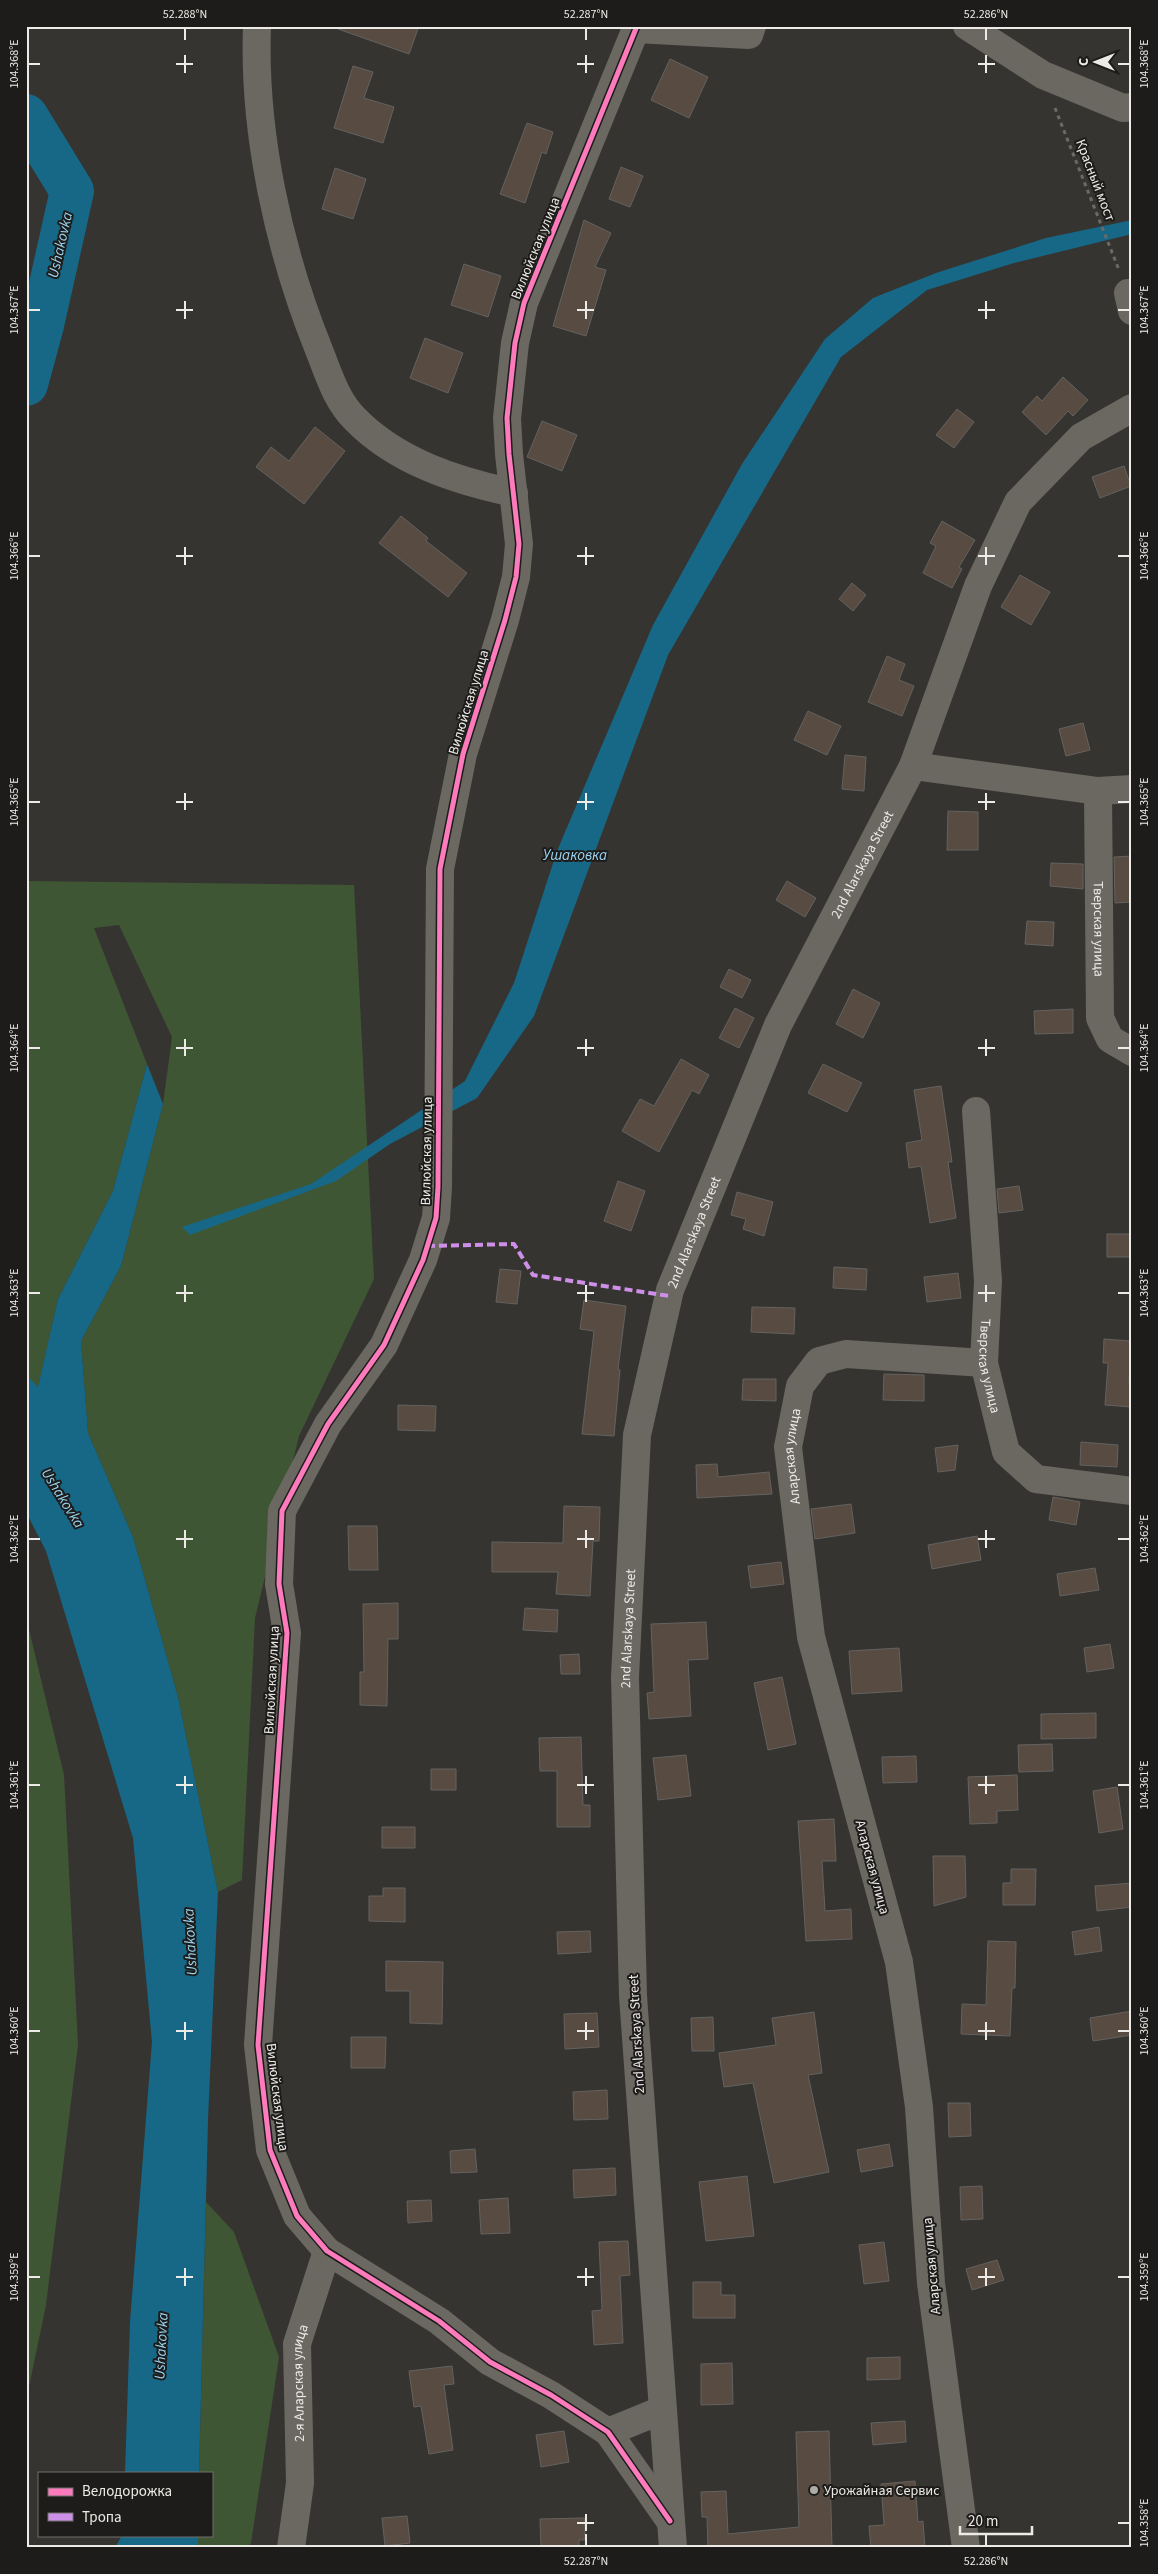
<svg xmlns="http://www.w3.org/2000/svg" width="1158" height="2574" font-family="'Source Sans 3',sans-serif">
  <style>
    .green { fill: #3f5634 }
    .water { fill: #176887 }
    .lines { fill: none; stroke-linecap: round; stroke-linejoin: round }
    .river { stroke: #176887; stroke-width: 44 }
    .building { fill: #574b42; stroke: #646260 }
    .path { stroke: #6c6a64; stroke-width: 3; stroke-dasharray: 4 4; stroke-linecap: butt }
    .minor { stroke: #6a6860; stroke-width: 28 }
    .quiet { stroke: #ce8fe9; stroke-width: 4; stroke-dasharray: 8 4; stroke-linecap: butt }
    .cycleway-casing { stroke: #1d1c1a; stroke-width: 8 }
    .cycleway { stroke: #fd7abc; stroke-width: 5 }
    .ticks { fill: none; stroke: #ecebe7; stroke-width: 2 }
    .poi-dot { fill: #acaba7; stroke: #1d1c1a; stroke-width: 2 }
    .labels { text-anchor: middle; stroke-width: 4; stroke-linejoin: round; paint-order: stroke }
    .street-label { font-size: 14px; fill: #ecebe7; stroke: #1d1c1a }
    .poi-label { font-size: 14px; fill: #ecebe7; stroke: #1d1c1a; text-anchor: start }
    .water-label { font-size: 15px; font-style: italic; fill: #99d5f3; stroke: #1d1c1a }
    .neatline { fill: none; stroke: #ecebe7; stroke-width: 2 }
    .ticks-label { font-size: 12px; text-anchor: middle; fill: #ecebe7 }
  </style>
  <rect width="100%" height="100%" fill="#363431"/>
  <!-- green -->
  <path class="green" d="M 26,881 L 354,885 L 374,1279 L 299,1436 L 255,1618 L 242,1880 L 218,1892 L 178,1697 L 133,1537 L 88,1433 L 81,1341 L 121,1266 L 163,1104 L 172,1037 L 119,925 L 94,928 L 147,1064 L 113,1191 L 58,1299 L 38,1388 L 26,1374 Z
    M 26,1617 L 64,1775 L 78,2045 L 46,2305 L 26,2401 Z
    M 206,2202 L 234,2232 L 279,2357 L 251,2543 L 247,2548 L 198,2548 L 198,2535 L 211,2535 L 211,2473 L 199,2473 Z"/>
  <!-- water -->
  <path class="water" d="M 1132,220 L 1132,234 L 1014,263 L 927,290 L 841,357 L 668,655 L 534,1016 L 477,1098 L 390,1144 L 336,1181 L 190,1235 L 182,1227 L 311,1184 L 465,1081 L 514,983 L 557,851 L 653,625 L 742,464 L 825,339 L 873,298 L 936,273 L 1046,238 Z
    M 147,1064 L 163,1104 L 121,1266 L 81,1341 L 88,1433 L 133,1537 L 178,1697 L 218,1892 L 208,2120 L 199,2473 L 125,2473 L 130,2322 L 152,2042 L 133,1838 L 46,1551 L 26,1512 L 26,1374 L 38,1387 L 58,1299 L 113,1191 Z
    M 122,2535 L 198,2535 L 198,2548 L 115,2548 Z"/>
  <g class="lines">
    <!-- river -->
    <path class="river" d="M 26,116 L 72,191 L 42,325 L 26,384"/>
  </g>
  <!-- building -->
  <path class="building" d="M 339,26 L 419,26 L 409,54 L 338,29 Z
    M 670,59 L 708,77 L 689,118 L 651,100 Z
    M 353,66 L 373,72 L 364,98 L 394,107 L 383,143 L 334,128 Z
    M 527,123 L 553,132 L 546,154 L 542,152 L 525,203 L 500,194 Z
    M 621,167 L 643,176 L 630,207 L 609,199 Z
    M 335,168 L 366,179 L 353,219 L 322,209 Z
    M 584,220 L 611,233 L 595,267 L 606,270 L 586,336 L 553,326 Z
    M 464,264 L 501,276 L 488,317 L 451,305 Z
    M 425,338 L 463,353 L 448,393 L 410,378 Z
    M 1063,377 L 1088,400 L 1073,416 L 1068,411 L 1046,435 L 1022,412 L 1037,396 L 1042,401 Z
    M 957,409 L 974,422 L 954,448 L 936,435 Z
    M 542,421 L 577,435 L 562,471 L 527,457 Z
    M 315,427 L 345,451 L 304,504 L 256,467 L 271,447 L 289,461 Z
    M 1124,466 L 1131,486 L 1100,498 L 1092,477 Z
    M 401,516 L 428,538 L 426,541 L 467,573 L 448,597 L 379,543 Z
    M 942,521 L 975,540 L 959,567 L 962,569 L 952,588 L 923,573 L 936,546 L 930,543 Z
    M 1020,575 L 1050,592 L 1031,625 L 1001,607 Z
    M 852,583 L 866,595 L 853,611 L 839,599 Z
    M 887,656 L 905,664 L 899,680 L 914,686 L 902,716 L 868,702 Z
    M 808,711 L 841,726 L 827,755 L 794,740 Z
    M 1083,723 L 1090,750 L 1066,756 L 1059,729 Z
    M 845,755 L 866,757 L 864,791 L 842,789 Z
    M 948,811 L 978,812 L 978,850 L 947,850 Z
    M 1132,856 L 1132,902 L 1115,903 L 1114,857 Z
    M 1051,863 L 1083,864 L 1083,889 L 1050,886 Z
    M 787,881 L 816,898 L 805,917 L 776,900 Z
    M 1027,921 L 1054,922 L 1053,946 L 1025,944 Z
    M 729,969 L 751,980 L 742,998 L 720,987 Z
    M 853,989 L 880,1003 L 863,1038 L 836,1024 Z
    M 735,1008 L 754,1018 L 739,1048 L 719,1038 Z
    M 1073,1009 L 1073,1033 L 1035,1034 L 1034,1011 Z
    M 681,1059 L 709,1075 L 699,1094 L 692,1090 L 659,1152 L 622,1131 L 640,1099 L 654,1106 Z
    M 823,1064 L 862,1083 L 847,1112 L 808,1093 Z
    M 941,1086 L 952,1162 L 948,1162 L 956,1218 L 930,1223 L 921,1166 L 909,1168 L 906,1143 L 922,1140 L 914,1090 Z
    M 618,1181 L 645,1191 L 631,1231 L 604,1221 Z
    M 1019,1186 L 1023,1210 L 999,1213 L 997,1189 Z
    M 737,1192 L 773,1202 L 764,1236 L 743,1229 L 746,1219 L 731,1215 Z
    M 1107,1234 L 1132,1234 L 1132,1257 L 1107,1257 Z
    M 834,1267 L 867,1269 L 866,1290 L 833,1288 Z
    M 500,1269 L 521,1271 L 517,1304 L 496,1302 Z
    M 958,1273 L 961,1298 L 927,1302 L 924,1277 Z
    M 584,1300 L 626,1306 L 618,1369 L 620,1370 L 614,1436 L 582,1434 L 594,1331 L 580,1329 Z
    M 752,1307 L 795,1308 L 794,1334 L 751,1332 Z
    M 1104,1339 L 1131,1341 L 1129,1383 L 1132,1383 L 1132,1407 L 1105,1405 L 1108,1363 L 1103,1363 Z
    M 884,1374 L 924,1375 L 924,1401 L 883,1400 Z
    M 743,1379 L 776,1379 L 776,1401 L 742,1400 Z
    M 398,1405 L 436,1406 L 435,1431 L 398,1430 Z
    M 1081,1442 L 1118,1445 L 1117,1467 L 1080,1465 Z
    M 958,1445 L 955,1470 L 938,1472 L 935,1448 Z
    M 717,1464 L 718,1477 L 769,1472 L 772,1494 L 697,1498 L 696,1465 Z
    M 1053,1497 L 1080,1502 L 1076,1525 L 1049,1520 Z
    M 851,1504 L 855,1533 L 815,1539 L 811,1509 Z
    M 564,1506 L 600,1507 L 599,1541 L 593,1541 L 590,1596 L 556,1594 L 558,1572 L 492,1572 L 492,1542 L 563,1543 Z
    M 348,1526 L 377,1526 L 378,1570 L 349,1570 Z
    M 977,1536 L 981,1560 L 932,1569 L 928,1545 Z
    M 781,1562 L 784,1584 L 751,1588 L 748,1566 Z
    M 1095,1568 L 1099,1590 L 1060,1596 L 1057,1574 Z
    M 398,1603 L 398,1639 L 388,1639 L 387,1706 L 360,1705 L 360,1672 L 364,1672 L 363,1604 Z
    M 525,1608 L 558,1610 L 557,1632 L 523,1630 Z
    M 706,1622 L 708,1659 L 688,1660 L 691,1716 L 649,1719 L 647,1693 L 654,1692 L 651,1624 Z
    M 1110,1644 L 1114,1668 L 1087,1672 L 1084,1648 Z
    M 899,1648 L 902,1691 L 852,1694 L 849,1651 Z
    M 579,1654 L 580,1674 L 561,1674 L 560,1655 Z
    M 782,1677 L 796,1744 L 768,1750 L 754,1683 Z
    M 1096,1713 L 1096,1738 L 1041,1739 L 1041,1714 Z
    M 581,1737 L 583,1805 L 590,1805 L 590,1827 L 557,1827 L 557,1771 L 540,1771 L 539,1738 Z
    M 1052,1744 L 1053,1771 L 1019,1772 L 1018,1745 Z
    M 686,1755 L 691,1796 L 658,1800 L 653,1758 Z
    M 916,1756 L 917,1782 L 883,1783 L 882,1757 Z
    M 431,1769 L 456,1769 L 456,1790 L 431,1790 Z
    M 1017,1775 L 1018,1810 L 997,1811 L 997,1823 L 970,1824 L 968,1777 Z
    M 1117,1787 L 1123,1829 L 1099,1833 L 1093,1791 Z
    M 834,1819 L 836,1861 L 822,1861 L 825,1911 L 851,1909 L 852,1939 L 806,1941 L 798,1821 Z
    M 382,1827 L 415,1827 L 415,1848 L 382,1848 Z
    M 933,1856 L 965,1856 L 966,1897 L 934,1906 Z
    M 1011,1869 L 1036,1869 L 1035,1905 L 1003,1905 L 1003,1883 L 1011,1883 Z
    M 1132,1883 L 1132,1907 L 1097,1911 L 1095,1886 Z
    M 383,1888 L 405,1888 L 405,1922 L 369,1921 L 369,1896 L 383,1896 Z
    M 1099,1927 L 1102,1951 L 1075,1955 L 1072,1932 Z
    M 590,1931 L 591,1952 L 558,1954 L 557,1932 Z
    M 988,1941 L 1016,1942 L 1015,1988 L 1012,1988 L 1010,2036 L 961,2034 L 962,2004 L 986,2005 Z
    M 386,1961 L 443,1962 L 442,2024 L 410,2023 L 410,1991 L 386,1991 Z
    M 1132,2011 L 1132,2035 L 1093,2041 L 1090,2018 Z
    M 814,2012 L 822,2073 L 808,2075 L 829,2172 L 774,2183 L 753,2083 L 724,2087 L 719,2053 L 776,2045 L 772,2018 Z
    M 597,2013 L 599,2047 L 565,2049 L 564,2014 Z
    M 713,2017 L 714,2051 L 692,2051 L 691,2018 Z
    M 351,2037 L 386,2037 L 385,2068 L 351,2068 Z
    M 607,2090 L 608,2119 L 574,2120 L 573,2092 Z
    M 948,2103 L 970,2103 L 971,2136 L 949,2137 Z
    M 889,2144 L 893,2166 L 861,2172 L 857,2150 Z
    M 475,2149 L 477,2172 L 451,2173 L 450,2151 Z
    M 615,2168 L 616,2195 L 574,2198 L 573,2170 Z
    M 747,2176 L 754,2236 L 706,2241 L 699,2182 Z
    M 982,2186 L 983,2219 L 961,2220 L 960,2187 Z
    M 508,2198 L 510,2233 L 481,2234 L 479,2200 Z
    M 431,2200 L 432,2221 L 408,2223 L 407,2201 Z
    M 628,2241 L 630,2275 L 620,2276 L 623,2343 L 594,2345 L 592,2311 L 602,2310 L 599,2242 Z
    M 884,2242 L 889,2281 L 864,2284 L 859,2245 Z
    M 997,2260 L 1004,2280 L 972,2290 L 966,2269 Z
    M 693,2282 L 721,2282 L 721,2295 L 735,2295 L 735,2318 L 693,2318 Z
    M 900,2357 L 900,2379 L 867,2380 L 867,2358 Z
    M 732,2363 L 733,2404 L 701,2405 L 701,2364 Z
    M 452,2366 L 454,2384 L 444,2385 L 453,2450 L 429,2454 L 421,2406 L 414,2407 L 409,2371 Z
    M 905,2421 L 906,2442 L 873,2445 L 871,2423 Z
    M 564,2431 L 569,2462 L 541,2467 L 536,2435 Z
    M 829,2431 L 832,2548 L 708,2548 L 707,2517 L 702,2517 L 701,2492 L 726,2491 L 728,2534 L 799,2527 L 796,2432 Z
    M 915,2481 L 918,2522 L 923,2521 L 925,2548 L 871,2548 L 869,2526 L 884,2525 L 881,2484 Z
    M 407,2516 L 410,2543 L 385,2546 L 382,2518 Z
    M 585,2518 L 585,2540 L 579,2540 L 579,2548 L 541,2548 L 540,2519 Z"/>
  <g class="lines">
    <!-- path -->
    <path class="path" d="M 1055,108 L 1119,270"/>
    <!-- minor -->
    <g class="minor">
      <path d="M 257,26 C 253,133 279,251 319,350 C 329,375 336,400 355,419 C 397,462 457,481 514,493"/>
      <path d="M 637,26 L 524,303 L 515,343 L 507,418 L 509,454 L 519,544 L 516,577 L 505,620 L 463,754 L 440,869 L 438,1187 L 436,1218 L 423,1260 L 384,1345 L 328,1424 L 282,1511 L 279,1584 L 287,1633 L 258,2045 L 270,2150 L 297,2216 L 327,2251 L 439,2321 L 490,2362 L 551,2395 L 608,2432 L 670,2521"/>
      <path d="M 967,26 L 1043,75 L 1123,108 L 1132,107"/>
      <path d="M 636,29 L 749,35 L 752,26"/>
      <path d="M 1128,293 L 1132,311"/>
      <path d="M 913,766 L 1098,791 L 1132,789"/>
      <path id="s1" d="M 1098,791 L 1100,1018 L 1110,1039 L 1132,1052"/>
      <path id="s2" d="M 976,1111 L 988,1281 L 984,1363 L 1006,1452 L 1036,1479 L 1132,1491"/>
      <path d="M 608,2432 L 662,2410"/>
      <path id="s3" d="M 291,2548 L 300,2483 L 297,2344 L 327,2251"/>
      <path id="s4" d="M 673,2548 L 633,1996 L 625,1677 L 637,1435 L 670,1290 L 778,1025 L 913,766 L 978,586 L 1018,502 L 1081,437 L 1132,408"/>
      <path id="s5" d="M 966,2548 L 931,2283 L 919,2107 L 899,1962 L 811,1637 L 788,1447 L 800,1386 L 819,1361 L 846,1354 L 984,1363"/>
    </g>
    <!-- quiet -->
    <path class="quiet" d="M 427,1246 L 514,1244 L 533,1275 L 669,1296"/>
    <!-- cycleway casing -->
    <g class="cycleway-casing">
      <path id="cycleway" d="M 637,26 L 524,303 L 515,343 L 507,418 L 509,454 L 519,544 L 516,577 L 505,620 L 463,754 L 440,869 L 438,1187 L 436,1218 L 423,1260 L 384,1345 L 328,1424 L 282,1511 L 279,1584 L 287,1633 L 258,2045 L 270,2150 L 297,2216 L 327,2251 L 439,2321 L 490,2362 L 551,2395 L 608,2432 L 670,2521"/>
    </g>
    <!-- cycleway -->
    <use href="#cycleway" class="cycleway"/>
  </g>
  <!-- ticks -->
  <path class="ticks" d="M 185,28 L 185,40M 586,28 L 586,40M 986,28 L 986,40M 185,55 L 185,73M 586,55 L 586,73M 986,55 L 986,73M 28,64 L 40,64M 176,64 L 193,64M 577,64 L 594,64M 978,64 L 995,64M 1118,64 L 1130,64M 185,301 L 185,319M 586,301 L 586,319M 986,301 L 986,319M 28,310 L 40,310M 176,310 L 193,310M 577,310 L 594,310M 978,310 L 995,310M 1118,310 L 1130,310M 185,547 L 185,565M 586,547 L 586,565M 986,547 L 986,565M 28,556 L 40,556M 176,556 L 193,556M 577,556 L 594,556M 978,556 L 995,556M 1118,556 L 1130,556M 185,793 L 185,810M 586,793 L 586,810M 986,793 L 986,810M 28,802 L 40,802M 176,802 L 193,802M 577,802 L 594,802M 978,802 L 995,802M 1118,802 L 1130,802M 185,1039 L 185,1056M 586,1039 L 586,1056M 986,1039 L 986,1056M 28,1048 L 40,1048M 176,1048 L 193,1048M 577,1048 L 594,1048M 978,1048 L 995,1048M 1118,1048 L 1130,1048M 185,1285 L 185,1302M 586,1285 L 586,1302M 986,1285 L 986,1302M 28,1293 L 40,1293M 176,1293 L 193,1293M 577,1293 L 594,1293M 978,1293 L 995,1293M 1118,1293 L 1130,1293M 185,1530 L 185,1548M 586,1530 L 586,1548M 986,1530 L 986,1548M 28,1539 L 40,1539M 176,1539 L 193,1539M 577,1539 L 594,1539M 978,1539 L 995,1539M 1118,1539 L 1130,1539M 185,1776 L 185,1794M 586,1776 L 586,1794M 986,1776 L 986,1794M 28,1785 L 40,1785M 176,1785 L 193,1785M 577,1785 L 594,1785M 978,1785 L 995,1785M 1118,1785 L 1130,1785M 185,2022 L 185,2040M 586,2022 L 586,2040M 986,2022 L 986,2040M 28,2031 L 40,2031M 176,2031 L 193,2031M 577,2031 L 594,2031M 978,2031 L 995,2031M 1118,2031 L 1130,2031M 185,2268 L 185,2286M 586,2268 L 586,2286M 986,2268 L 986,2286M 28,2277 L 40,2277M 176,2277 L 193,2277M 577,2277 L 594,2277M 978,2277 L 995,2277M 1118,2277 L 1130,2277M 586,2514 L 586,2531M 577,2523 L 594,2523M 1118,2523 L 1130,2523M 586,2534 L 586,2546M 986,2534 L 986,2546"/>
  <!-- markers -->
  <circle class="poi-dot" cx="814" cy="2490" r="5"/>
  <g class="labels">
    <!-- street labels -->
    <g class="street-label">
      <text transform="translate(1096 180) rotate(69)" y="5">Красный мост</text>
      <text transform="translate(535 248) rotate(-68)" y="5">Вилюйская улица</text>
      <text transform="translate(468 702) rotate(-73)" y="5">Вилюйская улица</text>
      <text dy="5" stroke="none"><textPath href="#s4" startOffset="1731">2nd Alarskaya Street</textPath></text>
      <text dy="5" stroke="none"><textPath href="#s1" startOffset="138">Тверская улица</textPath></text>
      <text transform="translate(426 1151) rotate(-89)" y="5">Вилюйская улица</text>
      <text dy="5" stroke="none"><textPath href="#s4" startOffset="1326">2nd Alarskaya Street</textPath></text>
      <text dy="5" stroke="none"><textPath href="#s2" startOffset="256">Тверская улица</textPath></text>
      <text dy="5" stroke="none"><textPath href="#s5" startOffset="1109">Аларская улица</textPath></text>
      <text dy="5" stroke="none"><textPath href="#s4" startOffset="921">2nd Alarskaya Street</textPath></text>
      <text transform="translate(271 1680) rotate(-87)" y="5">Вилюйская улица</text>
      <text transform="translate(873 1867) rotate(75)" y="5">Аларская улица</text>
      <text transform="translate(636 2034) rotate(-93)" y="5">2nd Alarskaya Street</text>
      <text transform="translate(278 2097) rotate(83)" y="5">Вилюйская улица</text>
      <text transform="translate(931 2266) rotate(-95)" y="5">Аларская улица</text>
      <text dy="5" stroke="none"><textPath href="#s3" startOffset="166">2-я Аларская улица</textPath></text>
    </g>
    <!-- poi labels -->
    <g class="poi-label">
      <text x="824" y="2495">Урожайная Сервис</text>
    </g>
    <!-- water labels -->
    <g class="water-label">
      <text transform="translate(60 245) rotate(-77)" y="5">Ushakovka</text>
      <text x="575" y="860">Ушаковка</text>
      <text transform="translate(63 1498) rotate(58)" y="5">Ushakovka</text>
      <text transform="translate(190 1942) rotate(-93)" y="5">Ushakovka</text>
      <text transform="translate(161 2346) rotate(-87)" y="5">Ushakovka</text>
    </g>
  </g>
  <!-- border -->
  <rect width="1158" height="2574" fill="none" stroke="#1d1c1a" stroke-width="55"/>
  <!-- legend -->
  <rect x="38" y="2472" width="175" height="65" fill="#1d1c1a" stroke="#706f6c"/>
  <rect x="48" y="2488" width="25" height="8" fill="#fd7abc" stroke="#706f6c"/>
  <text x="82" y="2496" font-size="15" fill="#ecebe7">Велодорожка</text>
  <rect x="48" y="2513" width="25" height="8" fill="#ce8fe9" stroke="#706f6c"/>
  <text x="82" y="2522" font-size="15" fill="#ecebe7">Тропа</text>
  <!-- north arrow -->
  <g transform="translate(1096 62) rotate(270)" stroke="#1d1c1a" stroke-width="4" paint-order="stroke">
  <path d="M0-4L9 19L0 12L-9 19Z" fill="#ecebe7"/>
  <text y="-8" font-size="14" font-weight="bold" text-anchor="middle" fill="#ecebe7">С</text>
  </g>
  <!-- scale -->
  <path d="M960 2526v8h72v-8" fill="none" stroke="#ecebe7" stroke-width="2.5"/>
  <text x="968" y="2526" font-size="15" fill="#ecebe7" stroke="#1d1c1a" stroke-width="4" paint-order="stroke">20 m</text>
  <rect x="28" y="28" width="1102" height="2518" class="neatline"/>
  <g class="ticks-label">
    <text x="185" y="18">52.288°N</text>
    <text x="586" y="18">52.287°N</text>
    <text x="986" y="18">52.286°N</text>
    <text transform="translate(1144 64) rotate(-90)" y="4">104.368°E</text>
    <text transform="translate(14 64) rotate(-90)" y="4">104.368°E</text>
    <text transform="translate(1144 310) rotate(-90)" y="4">104.367°E</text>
    <text transform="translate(14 310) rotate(-90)" y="4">104.367°E</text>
    <text transform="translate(1144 556) rotate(-90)" y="4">104.366°E</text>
    <text transform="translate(14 556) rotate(-90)" y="4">104.366°E</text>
    <text transform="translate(1144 802) rotate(-90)" y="4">104.365°E</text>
    <text transform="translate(14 802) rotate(-90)" y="4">104.365°E</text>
    <text transform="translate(1144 1048) rotate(-90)" y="4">104.364°E</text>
    <text transform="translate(14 1048) rotate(-90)" y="4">104.364°E</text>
    <text transform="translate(14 1293) rotate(-90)" y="4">104.363°E</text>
    <text transform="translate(1144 1293) rotate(-90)" y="4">104.363°E</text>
    <text transform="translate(14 1539) rotate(-90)" y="4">104.362°E</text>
    <text transform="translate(1144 1539) rotate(-90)" y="4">104.362°E</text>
    <text transform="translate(14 1785) rotate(-90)" y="4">104.361°E</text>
    <text transform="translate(1144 1785) rotate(-90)" y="4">104.361°E</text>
    <text transform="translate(1144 2031) rotate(-90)" y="4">104.360°E</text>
    <text transform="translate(14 2031) rotate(-90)" y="4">104.360°E</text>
    <text transform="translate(14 2277) rotate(-90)" y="4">104.359°E</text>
    <text transform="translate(1144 2277) rotate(-90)" y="4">104.359°E</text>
    <text transform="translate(1144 2523) rotate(-90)" y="4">104.358°E</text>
    <text x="586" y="2565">52.287°N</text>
    <text x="986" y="2565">52.286°N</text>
  </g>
</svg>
